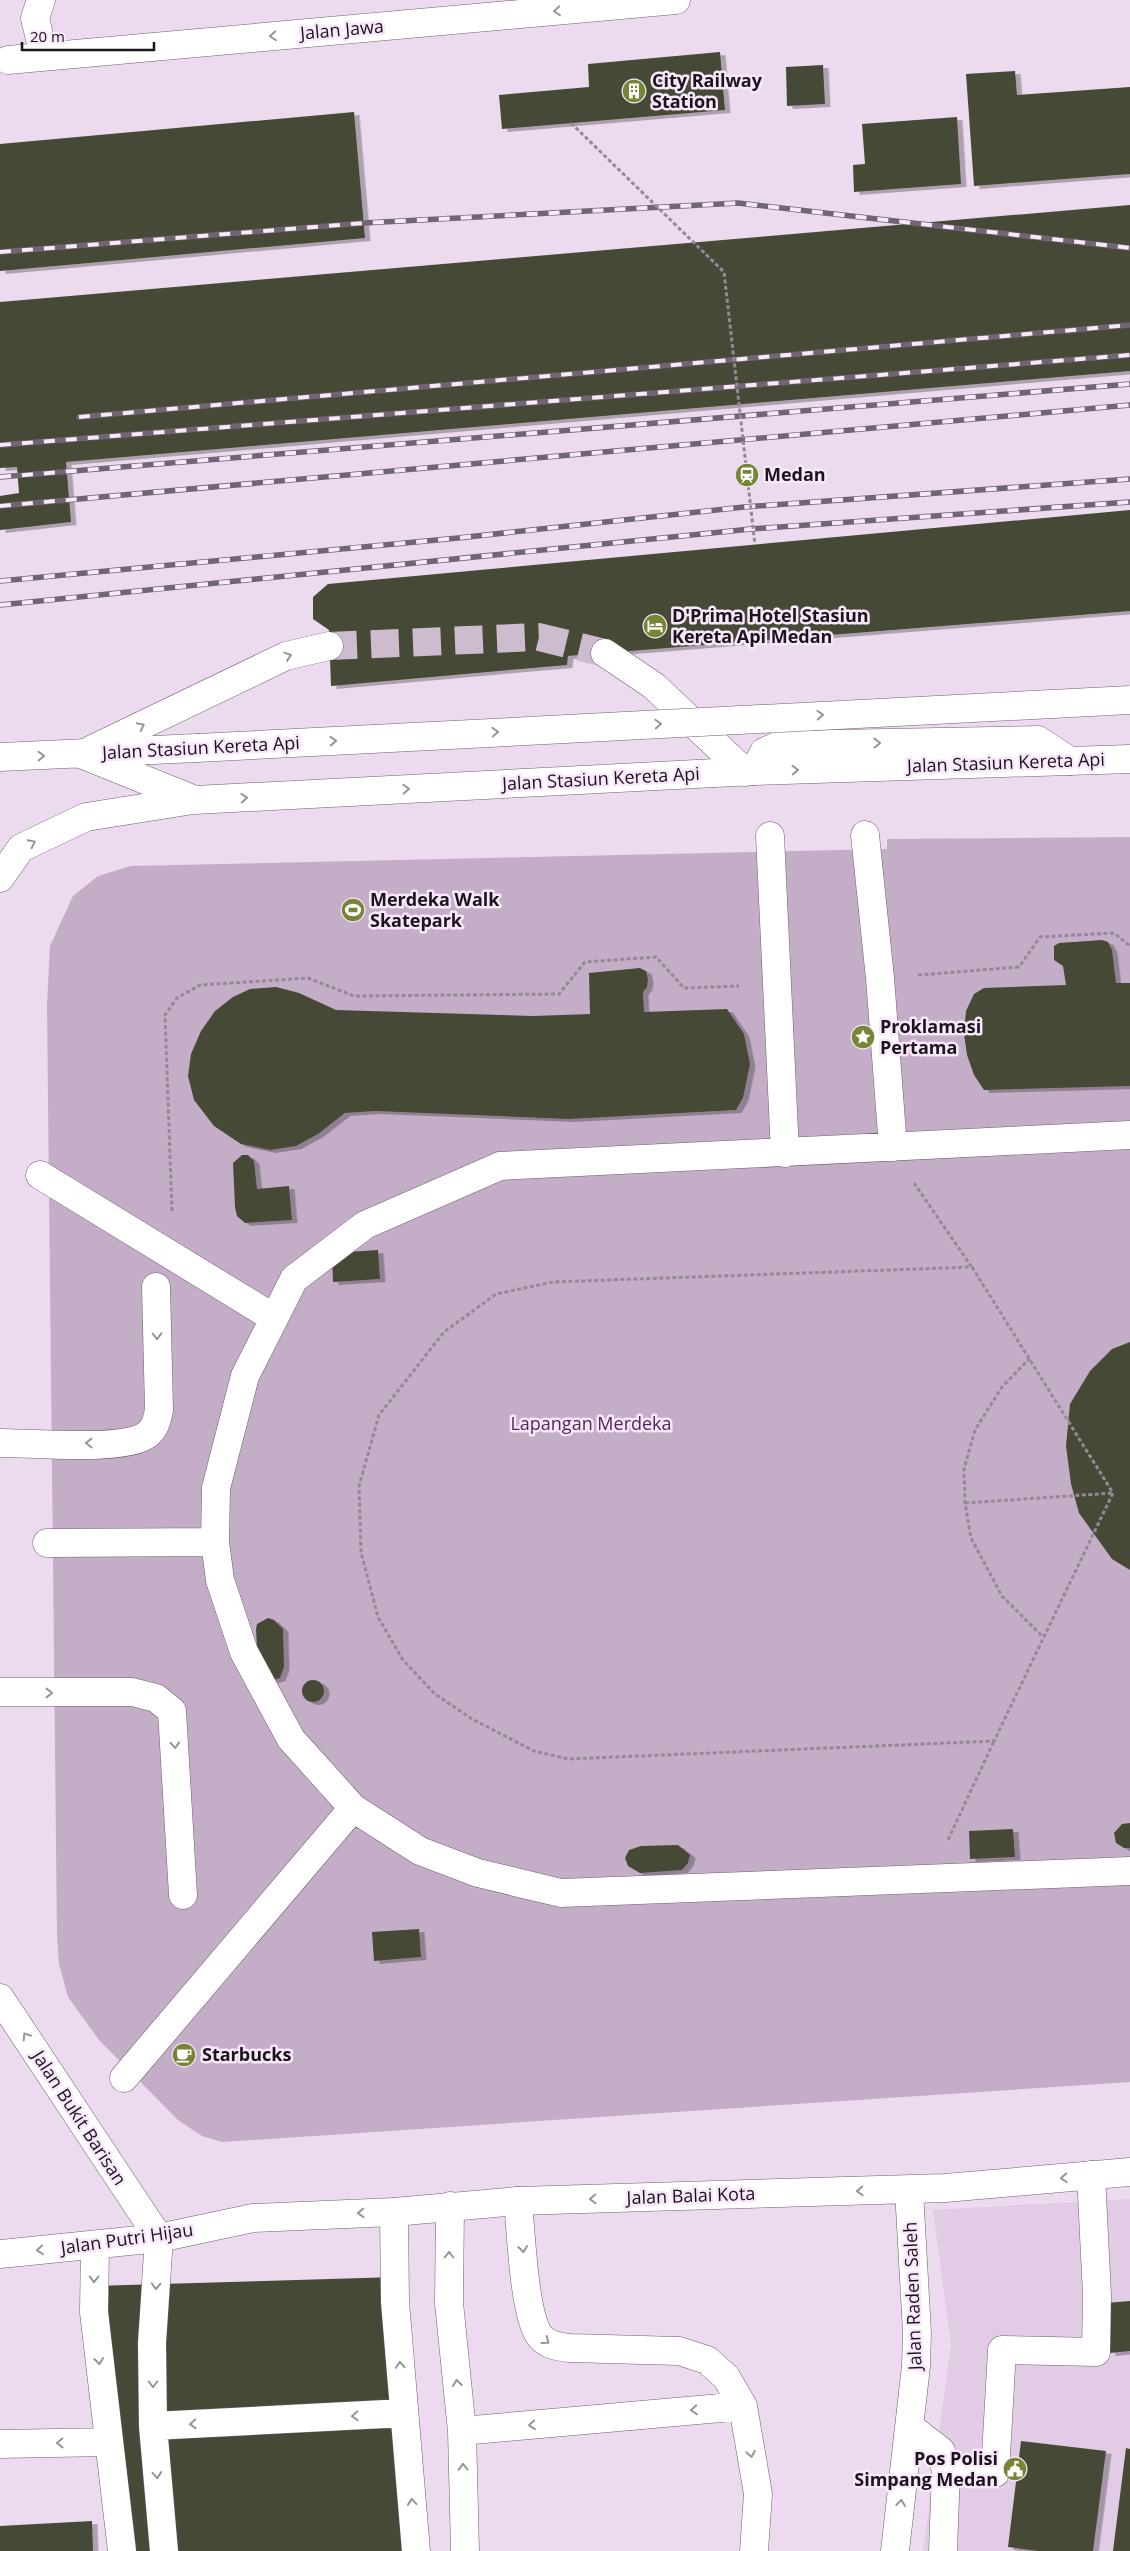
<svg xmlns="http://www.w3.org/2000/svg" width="1130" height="2551" font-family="'Open Sans',sans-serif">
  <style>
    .built { fill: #e2cbe5 }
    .green { fill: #c4aec7 }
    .building { fill: #454a36; filter: url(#shadow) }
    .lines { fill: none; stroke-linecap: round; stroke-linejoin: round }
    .minor-tunnel { stroke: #ccbcce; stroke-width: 28; stroke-dasharray: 28 14; stroke-linecap: butt }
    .minor-casing { stroke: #6e5e6f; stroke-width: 29 }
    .major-casing { stroke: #6e5e6f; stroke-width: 29 }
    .path { stroke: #968997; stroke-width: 3; stroke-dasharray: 4 2.5; stroke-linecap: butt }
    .minor { stroke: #fff; stroke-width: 28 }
    .major { stroke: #fff; stroke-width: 28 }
    .rail-casing { stroke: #706572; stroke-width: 5.5 }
    .rail { stroke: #f9e7fb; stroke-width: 4; stroke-dasharray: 11; stroke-linecap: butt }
    .major-bridge-casing { stroke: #6e5e6f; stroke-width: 29; stroke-linecap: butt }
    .path-bridge { stroke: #968997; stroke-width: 3; stroke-dasharray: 4 2.5; stroke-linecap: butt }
    .major-bridge { stroke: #fff; stroke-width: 28 }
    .oneway { stroke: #989598 }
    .labels { text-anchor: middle; stroke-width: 5; stroke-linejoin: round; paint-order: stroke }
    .street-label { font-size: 18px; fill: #1a141b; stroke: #f9e7fb }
    .poi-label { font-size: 18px; font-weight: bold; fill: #1a141b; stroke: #f9e7fb; text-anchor: start }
    .park-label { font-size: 18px; fill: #502756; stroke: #f9e7fb }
  </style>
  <defs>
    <filter id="shadow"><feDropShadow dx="5.5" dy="3" stdDeviation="0" flood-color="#0004"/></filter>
  </defs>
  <rect width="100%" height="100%" fill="#ecdaee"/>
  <!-- built -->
  <path class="built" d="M 1130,2199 L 1130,2551 L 923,2551 L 951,2345 L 933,2210 Z"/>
  <!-- green -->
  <path class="green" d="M 1130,837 L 1130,2082 L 222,2142 L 202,2136 L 178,2120 L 99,2040 L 68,1997 L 59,1964 L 57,1935 L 47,1005 L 50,946 L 73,896 L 98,876 L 131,866 L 887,849 L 887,839 Z"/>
  <!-- building -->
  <path class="building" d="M 720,52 L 725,110 L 502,129 L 499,95 L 589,87 L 588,64 Z
    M 823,65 L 825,104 L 787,106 L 786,67 Z
    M 1015,71 L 1017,95 L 1130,87 L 1130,174 L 974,186 L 966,74 Z
    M 354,112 L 365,238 L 0,271 L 0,144 Z
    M 957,117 L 961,184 L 854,192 L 853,165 L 865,164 L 862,124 Z
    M 1130,205 L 1130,371 L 66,462 L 71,522 L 0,530 L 0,496 L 19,493 L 17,467 L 0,468 L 0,302 Z
    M 1130,510 L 1130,611 L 568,656 L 567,665 L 331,686 L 329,630 L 313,619 L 313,597 L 328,584 Z
    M 1102,940 L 1108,942 L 1112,950 L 1116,983 L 1130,983 L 1130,1086 L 984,1090 L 974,1075 L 967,1055 L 964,1034 L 966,1011 L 974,994 L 984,988 L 1066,985 L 1063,966 L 1054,960 L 1054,946 L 1059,943 Z
    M 640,968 L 646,971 L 648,979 L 647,987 L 643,992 L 644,1012 L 727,1009 L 744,1034 L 750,1064 L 743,1098 L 736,1110 L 569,1119 L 375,1111 L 345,1113 L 318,1134 L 296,1146 L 270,1150 L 241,1144 L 214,1126 L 194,1100 L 188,1076 L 191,1054 L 201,1031 L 215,1011 L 233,997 L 250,989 L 276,987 L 299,993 L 336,1010 L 533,1016 L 590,1014 L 589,973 Z
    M 242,1155 L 248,1155 L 254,1161 L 257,1189 L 289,1186 L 292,1220 L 245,1223 L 237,1216 L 235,1207 L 233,1163 Z
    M 378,1250 L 380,1279 L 333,1282 L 332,1253 Z
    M 1130,1342 L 1130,1570 L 1112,1559 L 1079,1513 L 1071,1484 L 1066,1446 L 1070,1404 L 1090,1371 L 1112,1349 Z
    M 268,1618 L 274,1620 L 283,1629 L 284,1667 L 280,1678 L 273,1680 L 258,1669 L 256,1629 L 257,1624 Z
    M302 1691a11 11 0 1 1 22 0a11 11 0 1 1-22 0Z
    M 1130,1823 L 1130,1848 L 1124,1848 L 1116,1843 L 1114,1833 L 1122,1824 Z
    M 1013,1829 L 1015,1857 L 970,1859 L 969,1831 Z
    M 678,1845 L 690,1855 L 688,1863 L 682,1870 L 640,1873 L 628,1866 L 625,1858 L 629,1850 L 641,1846 Z
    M 419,1929 L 421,1957 L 374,1961 L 372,1932 Z
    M 396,2277 L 414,2551 L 113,2551 L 93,2286 Z
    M 1130,2301 L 1130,2351 L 1110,2353 L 1106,2303 Z
    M 1021,2441 L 1106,2451 L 1093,2551 L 1038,2551 L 1008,2547 Z
    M 1126,2448 L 1130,2449 L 1130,2551 L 1113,2551 Z
    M 92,2521 L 93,2551 L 0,2551 L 0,2526 Z"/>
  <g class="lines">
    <!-- minor-tunnel -->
    <path class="minor-tunnel" d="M 329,646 L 539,637 L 605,653"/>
    <!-- minor casing -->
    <g class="minor-casing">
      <path id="minor" d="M 41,0 L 35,18 L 44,56
        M 605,653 L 654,686 L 745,772
        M 82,754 L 286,656 L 329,646
        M 754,771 L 764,752 L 779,745 L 1038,740 L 1070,761
        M 865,835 L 880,978 L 893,1147
        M 770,836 L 785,1153
        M 1130,1135 L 500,1166 L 365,1225 L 294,1279 L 245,1376 L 216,1488 L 215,1542 L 220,1580 L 244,1652 L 291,1739 L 353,1808 L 420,1851 L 478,1873 L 561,1893 L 1130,1871
        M 40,1175 L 274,1318
        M 0,1443 C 32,1443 121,1451 145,1436 C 155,1430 157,1420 159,1410 L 156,1287
        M 47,1543 L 215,1542
        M 0,1692 L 132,1692 L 156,1698 L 172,1711 L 183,1895
        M 124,2078 L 353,1808
        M 518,2201 C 521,2232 524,2313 539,2335 C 546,2345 559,2347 570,2348 L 679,2351 L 707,2360 L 726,2377 L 743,2406 L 758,2494 L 754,2551
        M 450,2206 L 449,2303 L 462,2431 L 465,2551
        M 394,2212 L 395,2302 L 416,2551
        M 159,2238 L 152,2343 L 153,2426 L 164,2551
        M 95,2245 L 94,2312 L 122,2551
        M 153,2426 L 404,2413
        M 910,2427 L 941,2451 L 946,2471 L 943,2551
        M 462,2431 L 743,2406
        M 0,2444 L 108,2442
        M 946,2471 L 995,2473 L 1002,2350 L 1096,2352 L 1097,2295 L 1091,2175"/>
    </g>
    <!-- major casing -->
    <g class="major-casing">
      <path id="major" d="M 8,60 L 676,0
        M 81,754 L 195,800 L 754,771 L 1130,759
        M 0,757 L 197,748
        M 0,878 L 21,848 L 86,817 L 193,800
        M 0,1998 L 159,2238
        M 0,2254 L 159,2238 L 253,2218 L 394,2212 L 518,2201 L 945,2188 L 1130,2172
        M 895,2551 L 916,2366 L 917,2333 L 909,2190"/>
    </g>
    <!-- path -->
    <path class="path" d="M 918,975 L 1019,967 L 1040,937 L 1114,933 L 1130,946
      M 914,1183 L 971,1266
      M 172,1211 L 165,1015 L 177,998 L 200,985 L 308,978 L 354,996 L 559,994 L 585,962 L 656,957 L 684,988 L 739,986
      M 972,1267 L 1113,1493 L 994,1741 L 568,1759 L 534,1751 L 472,1719 L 435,1694 L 403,1660 L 378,1617 L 361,1552 L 359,1486 L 379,1415 L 444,1332 L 496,1294 L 553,1282 Z
      M 1030,1358 L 1002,1387 L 975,1430 L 964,1469 L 965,1503 L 971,1538 L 1002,1596 L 1043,1637
      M 965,1503 L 1113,1493
      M 948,1840 L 994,1741"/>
    <!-- minor -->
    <use href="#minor" class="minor"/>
    <!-- major -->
    <use href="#major" class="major"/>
    <!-- rail casing -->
    <g class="rail-casing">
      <path id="rail" d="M 0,252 L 364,223 L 738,203 L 1130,248
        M 79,417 L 1130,325
        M 0,445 L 1130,355
        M 0,477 L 1130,384
        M 0,506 L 1130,405
        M 0,581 L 458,538 L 744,507 L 1130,479
        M 0,605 L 751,529 L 1130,502"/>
    </g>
    <!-- rail -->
    <use href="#rail" class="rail"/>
    <!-- major-bridge casing -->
    <g class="major-bridge-casing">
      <path id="major-bridge" d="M 197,748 L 1130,700"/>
    </g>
    <!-- path-bridge -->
    <path class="path-bridge" d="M 571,123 L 724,272 L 755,545"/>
    <!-- major-bridge -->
    <use href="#major-bridge" class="major-bridge"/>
  </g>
  <!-- one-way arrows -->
  <defs><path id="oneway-chevron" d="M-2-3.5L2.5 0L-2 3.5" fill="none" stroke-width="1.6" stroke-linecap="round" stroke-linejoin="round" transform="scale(1.25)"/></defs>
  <g class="oneway">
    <use href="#oneway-chevron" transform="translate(557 11) rotate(175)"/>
    <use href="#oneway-chevron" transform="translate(273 36) rotate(175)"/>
    <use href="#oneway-chevron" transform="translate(288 656) rotate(-18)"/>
    <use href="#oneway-chevron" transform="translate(820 715) rotate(-3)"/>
    <use href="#oneway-chevron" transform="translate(658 724) rotate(-3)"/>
    <use href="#oneway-chevron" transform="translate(141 726) rotate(-26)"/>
    <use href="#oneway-chevron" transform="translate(495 732) rotate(-3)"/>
    <use href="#oneway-chevron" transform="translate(333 741) rotate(-3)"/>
    <use href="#oneway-chevron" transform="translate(877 743) rotate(-1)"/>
    <use href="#oneway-chevron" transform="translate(41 756) rotate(-2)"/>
    <use href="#oneway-chevron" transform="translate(795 770) rotate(-2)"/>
    <use href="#oneway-chevron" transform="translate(406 789) rotate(-3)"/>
    <use href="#oneway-chevron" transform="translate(244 798) rotate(-3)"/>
    <use href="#oneway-chevron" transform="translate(32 843) rotate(-26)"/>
    <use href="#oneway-chevron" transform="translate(157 1336) rotate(89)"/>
    <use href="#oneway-chevron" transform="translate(89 1443) rotate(-180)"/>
    <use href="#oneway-chevron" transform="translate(49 1693)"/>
    <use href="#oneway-chevron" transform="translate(175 1745) rotate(87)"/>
    <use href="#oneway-chevron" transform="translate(26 2036) rotate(-123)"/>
    <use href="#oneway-chevron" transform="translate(1064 2178) rotate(176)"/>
    <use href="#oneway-chevron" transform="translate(860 2191) rotate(178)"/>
    <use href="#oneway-chevron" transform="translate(593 2199) rotate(178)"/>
    <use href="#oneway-chevron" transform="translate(361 2213) rotate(178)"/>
    <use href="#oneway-chevron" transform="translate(523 2249) rotate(84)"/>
    <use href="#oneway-chevron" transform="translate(40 2250) rotate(175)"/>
    <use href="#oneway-chevron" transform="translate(449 2255) rotate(-90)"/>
    <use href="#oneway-chevron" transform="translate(94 2279) rotate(91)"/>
    <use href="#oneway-chevron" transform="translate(156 2286) rotate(93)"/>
    <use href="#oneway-chevron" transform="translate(546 2341) rotate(36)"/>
    <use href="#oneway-chevron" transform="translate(99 2361) rotate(84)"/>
    <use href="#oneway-chevron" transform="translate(400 2365) rotate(-94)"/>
    <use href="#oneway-chevron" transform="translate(457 2383) rotate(-96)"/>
    <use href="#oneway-chevron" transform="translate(153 2384) rotate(90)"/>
    <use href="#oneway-chevron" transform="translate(694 2410) rotate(175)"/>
    <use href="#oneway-chevron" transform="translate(355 2416) rotate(177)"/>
    <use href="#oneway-chevron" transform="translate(193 2424) rotate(177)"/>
    <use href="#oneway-chevron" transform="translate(532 2425) rotate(175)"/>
    <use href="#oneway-chevron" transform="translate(60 2443) rotate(179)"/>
    <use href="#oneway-chevron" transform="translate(751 2454) rotate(80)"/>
    <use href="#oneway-chevron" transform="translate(463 2467) rotate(-91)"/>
    <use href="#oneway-chevron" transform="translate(157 2475) rotate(85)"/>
    <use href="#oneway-chevron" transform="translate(412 2502) rotate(-95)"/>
    <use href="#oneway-chevron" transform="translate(901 2503) rotate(-83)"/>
  </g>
  <!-- icons -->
  <defs>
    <g id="building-disc" transform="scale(1.25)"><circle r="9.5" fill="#768635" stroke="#f9e7fb"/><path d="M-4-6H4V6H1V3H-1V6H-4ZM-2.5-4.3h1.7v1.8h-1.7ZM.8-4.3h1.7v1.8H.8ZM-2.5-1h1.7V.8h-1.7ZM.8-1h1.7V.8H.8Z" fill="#fff"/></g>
    <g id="station-disc" transform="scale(1.25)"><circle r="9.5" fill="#768635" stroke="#f9e7fb"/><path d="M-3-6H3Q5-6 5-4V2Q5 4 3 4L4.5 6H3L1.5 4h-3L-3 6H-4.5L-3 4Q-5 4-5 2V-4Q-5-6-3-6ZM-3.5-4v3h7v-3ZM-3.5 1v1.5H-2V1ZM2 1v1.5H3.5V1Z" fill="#fff"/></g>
    <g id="hotel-disc" transform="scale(1.25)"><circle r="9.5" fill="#768635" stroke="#f9e7fb"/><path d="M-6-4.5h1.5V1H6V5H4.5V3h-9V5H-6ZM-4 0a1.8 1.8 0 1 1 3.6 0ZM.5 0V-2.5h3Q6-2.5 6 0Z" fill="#fff"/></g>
    <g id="stadium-disc" transform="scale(1.25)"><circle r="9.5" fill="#768635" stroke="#f9e7fb"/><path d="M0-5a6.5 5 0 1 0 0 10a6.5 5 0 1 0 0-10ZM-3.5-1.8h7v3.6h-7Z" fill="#fff"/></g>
    <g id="sight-disc" transform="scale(1.25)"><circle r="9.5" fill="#768635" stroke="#f9e7fb"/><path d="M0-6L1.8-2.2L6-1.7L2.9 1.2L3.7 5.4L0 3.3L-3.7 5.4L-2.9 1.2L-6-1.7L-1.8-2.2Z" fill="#fff"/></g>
    <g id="cafe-disc" transform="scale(1.25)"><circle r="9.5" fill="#768635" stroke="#f9e7fb"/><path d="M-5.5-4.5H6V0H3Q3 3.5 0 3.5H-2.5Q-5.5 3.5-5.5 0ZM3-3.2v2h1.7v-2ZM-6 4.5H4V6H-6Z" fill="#fff"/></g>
    <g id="civic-disc" transform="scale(1.25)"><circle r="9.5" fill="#768635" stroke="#f9e7fb"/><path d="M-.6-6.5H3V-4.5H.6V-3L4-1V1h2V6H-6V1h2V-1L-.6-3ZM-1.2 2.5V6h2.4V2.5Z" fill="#fff"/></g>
  </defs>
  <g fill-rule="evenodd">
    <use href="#building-disc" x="634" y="91"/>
    <use href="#station-disc" x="747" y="475"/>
    <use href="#hotel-disc" x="655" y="626"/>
    <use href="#stadium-disc" x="353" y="910"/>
    <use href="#sight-disc" x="863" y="1037"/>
    <use href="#cafe-disc" x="184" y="2055"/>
    <use href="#civic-disc" x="1015" y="2469"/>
  </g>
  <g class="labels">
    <!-- street labels -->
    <g class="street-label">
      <text transform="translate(342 30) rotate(-5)" y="6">Jalan Jawa</text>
      <text transform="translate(201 748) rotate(-3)" y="6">Jalan Stasiun Kereta Api</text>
      <text transform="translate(1006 763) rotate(-2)" y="6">Jalan Stasiun Kereta Api</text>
      <text transform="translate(601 779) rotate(-3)" y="6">Jalan Stasiun Kereta Api</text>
      <text transform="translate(79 2118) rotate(57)" y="6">Jalan Bukit Barisan</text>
      <text transform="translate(691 2196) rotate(-2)" y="6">Jalan Balai Kota</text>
      <text transform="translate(127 2239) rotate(-8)" y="6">Jalan Putri Hijau</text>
      <text transform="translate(913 2296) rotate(-92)" y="6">Jalan Raden Saleh</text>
    </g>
    <!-- poi labels -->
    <g class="poi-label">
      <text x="652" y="87">City Railway<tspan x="652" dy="21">Station</tspan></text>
      <text x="764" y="481">Medan</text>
      <text x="672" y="622">D'Prima Hotel Stasiun<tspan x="672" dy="21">Kereta Api Medan</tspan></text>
      <text x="370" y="906">Merdeka Walk<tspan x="370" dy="21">Skatepark</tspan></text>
      <text x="880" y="1033">Proklamasi<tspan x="880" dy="21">Pertama</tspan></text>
      <text x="202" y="2061">Starbucks</text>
      <text x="998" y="2465" text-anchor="end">Pos Polisi<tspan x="998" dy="21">Simpang Medan</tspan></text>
    </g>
    <!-- park labels -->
    <g class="park-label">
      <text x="591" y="1430">Lapangan Merdeka</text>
    </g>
  </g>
  <!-- scale -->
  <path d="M22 42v8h132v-8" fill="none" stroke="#1a141b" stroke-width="2.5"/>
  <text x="30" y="42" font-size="15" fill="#1a141b" stroke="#f9e7fb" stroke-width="4" paint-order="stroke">20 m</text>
</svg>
